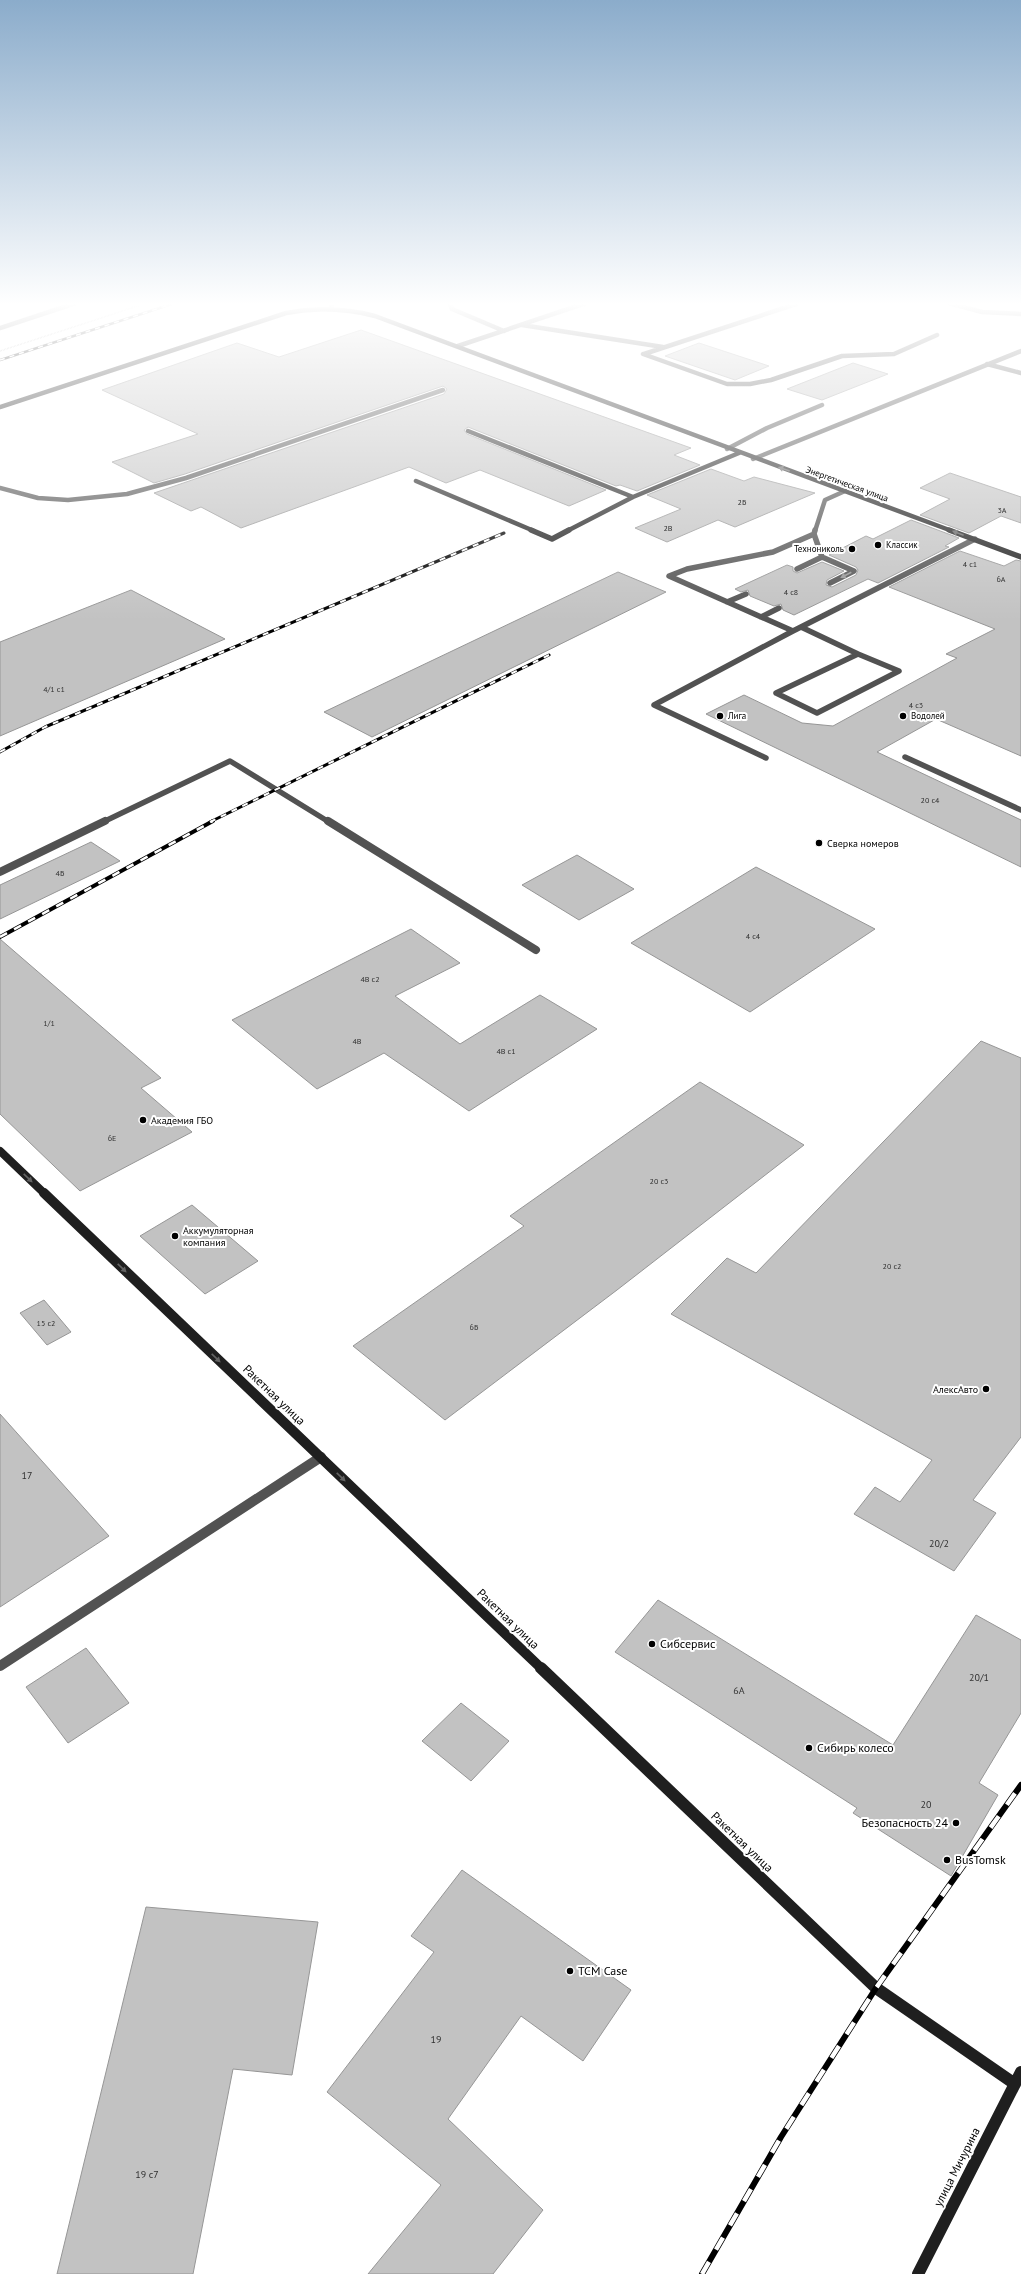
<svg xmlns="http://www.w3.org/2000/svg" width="1021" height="2274" font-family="'PT Sans',sans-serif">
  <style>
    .building { fill: #c2c2c2; stroke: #969696 }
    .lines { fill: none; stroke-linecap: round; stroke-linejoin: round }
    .path { stroke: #747474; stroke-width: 1.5; stroke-dasharray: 0.5 1; stroke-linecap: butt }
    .lane-far1 { stroke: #525252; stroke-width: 4.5 }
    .lane { stroke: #525252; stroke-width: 5.5 }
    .street-far3 { stroke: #525252; stroke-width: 4.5 }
    .street-far2 { stroke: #525252; stroke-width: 5.5 }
    .street-far1 { stroke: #525252; stroke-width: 8 }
    .street { stroke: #525252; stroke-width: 10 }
    .secondary-far4 { stroke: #1f1f1f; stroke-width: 4.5 }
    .secondary-far3 { stroke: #1f1f1f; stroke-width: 5.5 }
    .secondary-far2 { stroke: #1f1f1f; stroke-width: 8 }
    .secondary-far1 { stroke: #1f1f1f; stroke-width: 10 }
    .secondary { stroke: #1f1f1f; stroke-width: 12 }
    .rail-far3-casing { stroke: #000; stroke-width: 2.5 }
    .rail-far2-casing { stroke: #000; stroke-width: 3 }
    .rail-far1-casing { stroke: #000; stroke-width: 4 }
    .rail-casing { stroke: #000; stroke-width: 6 }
    .rail-far3 { stroke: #fff; stroke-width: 1.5; stroke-dasharray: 5; stroke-linecap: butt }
    .rail-far2 { stroke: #fff; stroke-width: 2; stroke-dasharray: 6; stroke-linecap: butt }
    .rail-far1 { stroke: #fff; stroke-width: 2.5; stroke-dasharray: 8; stroke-linecap: butt }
    .rail { stroke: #fff; stroke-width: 4.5; stroke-dasharray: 14; stroke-linecap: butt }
    .oneway { fill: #626262 }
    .oneway2 { fill: #979797 }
    .poi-dot { fill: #000; stroke: #fff; stroke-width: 1.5 }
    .labels { text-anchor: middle; stroke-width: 4; stroke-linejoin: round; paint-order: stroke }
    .number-label { font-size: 8px; fill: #303030 }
    .far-street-label { font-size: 9px; fill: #000; stroke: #fff }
    .far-poi-label { font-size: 9px; fill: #000; stroke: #fff; text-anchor: start }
    .poi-label { font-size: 10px; fill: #000; stroke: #fff; text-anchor: start }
    .near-number-label { font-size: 10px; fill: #303030 }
    .near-street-label { font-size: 12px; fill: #000; stroke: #fff }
    .near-poi-label { font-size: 12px; fill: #000; stroke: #fff; text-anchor: start }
  </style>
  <rect width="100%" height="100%" fill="#fff"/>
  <!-- building -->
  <path class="building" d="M 361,330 L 691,448 L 674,455 L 700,465 L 637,491 L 620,485 L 616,486 L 468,427 L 464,430 L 467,434 L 606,490 L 569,506 L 480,470 L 446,483 L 409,467 L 241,528 L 201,507 L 191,511 L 154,493 L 444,394 L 447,389 L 443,386 L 185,474 L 154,483 L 112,462 L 198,434 L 102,390 L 237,343 L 279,357 Z
    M 699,343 L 769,366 L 735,380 L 665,356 Z
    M 853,363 L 888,374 L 822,400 L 787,389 Z
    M 711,469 L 744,481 L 754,477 L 815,493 L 735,527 L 718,520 L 667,542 L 635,528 L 681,509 L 647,495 Z
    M 950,473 L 1021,497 L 1021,523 L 1001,516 L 969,533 L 920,515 L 950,499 L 920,488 Z
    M 911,520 L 959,538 L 945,546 L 949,547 L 878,583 L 868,579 L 794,615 L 783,610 L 781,604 L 774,606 L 750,596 L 748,590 L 741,592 L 735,589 L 787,565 L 793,567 L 793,571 L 797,573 L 822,562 L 844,571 L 827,580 L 826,585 L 832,587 L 856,575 L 858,570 L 856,567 L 829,555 L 866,536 L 873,539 Z
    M 960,551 L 1004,566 L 1016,560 L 1021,561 L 1021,756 L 936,719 L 877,752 L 1021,820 L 1021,867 L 706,714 L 744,695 L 802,723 L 833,726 L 957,658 L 946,654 L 995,629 L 889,587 Z
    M 618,572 L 666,592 L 372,737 L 324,712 Z
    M 131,590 L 225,639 L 0,736 L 0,642 Z
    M 91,842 L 120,861 L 0,919 L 0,885 Z
    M 577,855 L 634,889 L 579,920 L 522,885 Z
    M 756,867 L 875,929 L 750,1012 L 631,943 Z
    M 411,929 L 460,963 L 395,996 L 460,1044 L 540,995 L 597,1029 L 469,1111 L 384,1053 L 317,1089 L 232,1020 Z
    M 0,939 L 161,1078 L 141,1088 L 192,1132 L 80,1191 L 0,1114 Z
    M 981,1041 L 1021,1058 L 1021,1437 L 973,1500 L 996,1513 L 954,1571 L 854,1514 L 875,1487 L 900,1502 L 932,1460 L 671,1314 L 727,1258 L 756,1273 Z
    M 700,1082 L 804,1145 L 617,1290 L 445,1420 L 353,1346 L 524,1226 L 510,1216 Z
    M 192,1205 L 258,1261 L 205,1294 L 140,1236 Z
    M 44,1300 L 71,1332 L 47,1345 L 20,1313 Z
    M 0,1414 L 109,1536 L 0,1607 Z
    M 658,1600 L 893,1745 L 976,1615 L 1021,1640 L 1021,1713 L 979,1783 L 998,1795 L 951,1876 L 853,1813 L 857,1808 L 615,1652 Z
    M 86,1648 L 129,1703 L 68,1743 L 26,1687 Z
    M 461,1703 L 509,1741 L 471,1781 L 422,1741 Z
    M 462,1870 L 631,1990 L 583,2061 L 521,2016 L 448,2119 L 543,2210 L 493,2274 L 368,2274 L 441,2185 L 327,2092 L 434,1952 L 411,1936 Z
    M 146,1907 L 318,1922 L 292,2075 L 233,2069 L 193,2274 L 57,2274 Z"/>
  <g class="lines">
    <!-- path -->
    <path class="path" d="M 0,351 L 150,302"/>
    <!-- lane-far1 -->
    <path class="lane-far1" d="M 449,302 L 452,309 L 504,331
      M 945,302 L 982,312 L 1021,314
      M 331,308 L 332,302
      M 522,325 L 663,347
      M 458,346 L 589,302
      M 643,354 L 727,384 L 750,384 L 771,380 L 842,356 L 894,354 L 937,335
      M 644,354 L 802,302
      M 987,364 L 1021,373
      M 727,449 L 767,428 L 822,405
      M 0,488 L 38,498 L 68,500 L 127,494 L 186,478 L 443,390
      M 815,531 L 825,500 L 845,491"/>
    <!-- lane -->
    <path class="lane" d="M 822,557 L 854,571 L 830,583
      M 797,569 L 822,557 L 814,534
      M 727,602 L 746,594
      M 761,617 L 779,608
      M 793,631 L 669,576 L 687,569 L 773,552 L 814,534 L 815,530
      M 776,693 L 817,713 L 899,671 L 858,654
      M 776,693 L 858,654 L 801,627
      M 766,758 L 654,705 L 793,631 L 975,539"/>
    <!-- street-far3 -->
    <path class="street-far3" d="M 0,328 L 79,302
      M 753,459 L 1021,351"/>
    <!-- street-far2 -->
    <path class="street-far2" d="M 905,757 L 1021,810
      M 103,822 L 230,761 L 329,822"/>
    <!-- street-far1 -->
    <path class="street-far1" d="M 328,821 L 536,950
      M 0,872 L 105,821"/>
    <!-- street -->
    <path class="street" d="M 0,1666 L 321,1457"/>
    <!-- secondary-far4 -->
    <path class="secondary-far4" d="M 0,407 L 286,313 C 317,307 344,308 375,316 L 952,531
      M 468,431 L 633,497 L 739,453
      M 416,481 L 534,531
      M 567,531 L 633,497"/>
    <!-- secondary-far3 -->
    <path class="secondary-far3" d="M 531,530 L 552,539 L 569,530
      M 949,530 L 1021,557"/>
    <!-- secondary-far2 -->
    <path class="secondary-far2" d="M 0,1151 L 45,1194"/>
    <!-- secondary-far1 -->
    <path class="secondary-far1" d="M 44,1193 L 542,1669"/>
    <!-- secondary -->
    <path class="secondary" d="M 541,1668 L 876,1988 L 1015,2084
      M 918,2274 L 1021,2072"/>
    <!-- rail-far3 casing -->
    <g class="rail-far3-casing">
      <path id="rail-far3" d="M 0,360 L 178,302"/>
    </g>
    <!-- rail-far2 casing -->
    <g class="rail-far2-casing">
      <path id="rail-far2" d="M 0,752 L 45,727 L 504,533
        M 210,822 L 549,655"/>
    </g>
    <!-- rail-far1 casing -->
    <g class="rail-far1-casing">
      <path id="rail-far1" d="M 0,937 L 213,821"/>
    </g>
    <!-- rail casing -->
    <g class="rail-casing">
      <path id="rail" d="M 702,2274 L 781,2137 L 876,1988 L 1021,1785"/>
    </g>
    <!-- rail-far3 -->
    <use href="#rail-far3" class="rail-far3"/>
    <!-- rail-far2 -->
    <use href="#rail-far2" class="rail-far2"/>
    <!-- rail-far1 -->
    <use href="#rail-far1" class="rail-far1"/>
    <!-- rail -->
    <use href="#rail" class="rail"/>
  </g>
  <!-- one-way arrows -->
  <defs><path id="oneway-solid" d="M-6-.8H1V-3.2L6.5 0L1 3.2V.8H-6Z"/></defs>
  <g class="oneway">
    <use href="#oneway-solid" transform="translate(784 469) rotate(-161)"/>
    <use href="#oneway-solid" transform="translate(958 533) rotate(-159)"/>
    <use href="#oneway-solid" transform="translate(28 1178) rotate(44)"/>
    <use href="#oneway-solid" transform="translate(122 1268) rotate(44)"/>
    <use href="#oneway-solid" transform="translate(216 1358) rotate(44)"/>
    <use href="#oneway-solid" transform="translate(341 1477) rotate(44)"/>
  </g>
  <use class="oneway2" href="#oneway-solid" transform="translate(846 575) rotate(153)"/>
  <!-- sky -->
  <linearGradient id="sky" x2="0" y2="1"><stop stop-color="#8baccb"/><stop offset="0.49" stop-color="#fff"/><stop offset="1" stop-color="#fff" stop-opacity="0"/></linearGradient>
  <rect width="1021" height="621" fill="url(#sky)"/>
  <!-- markers -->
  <g class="poi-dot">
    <circle cx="878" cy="545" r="4"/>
    <circle cx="852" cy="549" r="4"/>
    <circle cx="720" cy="716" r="4"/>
    <circle cx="903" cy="716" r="4"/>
    <circle cx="819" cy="843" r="4"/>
    <circle cx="143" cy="1120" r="4"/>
    <circle cx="175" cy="1236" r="4"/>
    <circle cx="986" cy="1389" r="4"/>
    <circle cx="652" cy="1644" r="4"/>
    <circle cx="809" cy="1748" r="4"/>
    <circle cx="956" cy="1823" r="4"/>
    <circle cx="947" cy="1860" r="4"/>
    <circle cx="570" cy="1971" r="4"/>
  </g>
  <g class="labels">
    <!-- number labels -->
    <g class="number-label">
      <text x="742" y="505">2Б</text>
      <text x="1002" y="513">3А</text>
      <text x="668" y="531">2В</text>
      <text x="970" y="567">4 с1</text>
      <text x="1001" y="582">6А</text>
      <text x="791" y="595">4 с8</text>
      <text x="54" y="692">4/1 с1</text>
      <text x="916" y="708">4 с3</text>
      <text x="930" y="803">20 с4</text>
      <text x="60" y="876">4Б</text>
      <text x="753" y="939">4 с4</text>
      <text x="370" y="982">4В с2</text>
      <text x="49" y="1026">1/1</text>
      <text x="357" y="1044">4В</text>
      <text x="506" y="1054">4В с1</text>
      <text x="112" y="1141">6Е</text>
      <text x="659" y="1184">20 с3</text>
      <text x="892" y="1269">20 с2</text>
      <text x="46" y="1326">15 с2</text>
      <text x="474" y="1330">6Б</text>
    </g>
    <!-- far-street labels -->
    <g class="far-street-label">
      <text transform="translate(847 484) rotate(20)" y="3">Энергетическая улица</text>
    </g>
    <!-- far-poi labels -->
    <g class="far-poi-label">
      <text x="886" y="548">Классик</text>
      <text x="844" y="552" text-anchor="end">Технониколь</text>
      <text x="728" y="719">Лига</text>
      <text x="911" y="719">Водолей</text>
    </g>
    <!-- poi labels -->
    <g class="poi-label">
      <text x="827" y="847">Сверка номеров</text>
      <text x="151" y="1124">Академия ГБО</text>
      <text x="183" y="1234">Аккумуляторная<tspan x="183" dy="12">компания</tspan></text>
      <text x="978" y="1393" text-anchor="end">АлексАвто</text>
    </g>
    <!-- near-number labels -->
    <g class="near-number-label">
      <text x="27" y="1479">17</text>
      <text x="939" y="1547">20/2</text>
      <text x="979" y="1681">20/1</text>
      <text x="739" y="1694">6А</text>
      <text x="926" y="1808">20</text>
      <text x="436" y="2043">19</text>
      <text x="147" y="2178">19 с7</text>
    </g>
    <!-- near-street labels -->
    <g class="near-street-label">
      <text transform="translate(274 1395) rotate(44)" y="4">Ракетная улица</text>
      <text transform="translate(508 1619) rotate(44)" y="4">Ракетная улица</text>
      <text transform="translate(742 1842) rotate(44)" y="4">Ракетная улица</text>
      <text transform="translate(957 2167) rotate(-63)" y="4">улица Мичурина</text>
    </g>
    <!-- near-poi labels -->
    <g class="near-poi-label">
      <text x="660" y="1648">Сибсервис</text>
      <text x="817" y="1752">Сибирь колесо</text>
      <text x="948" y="1827" text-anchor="end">Безопасность 24</text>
      <text x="955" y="1864">BusTomsk</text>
      <text x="578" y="1975">ТСМ Case</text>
    </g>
  </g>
</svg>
